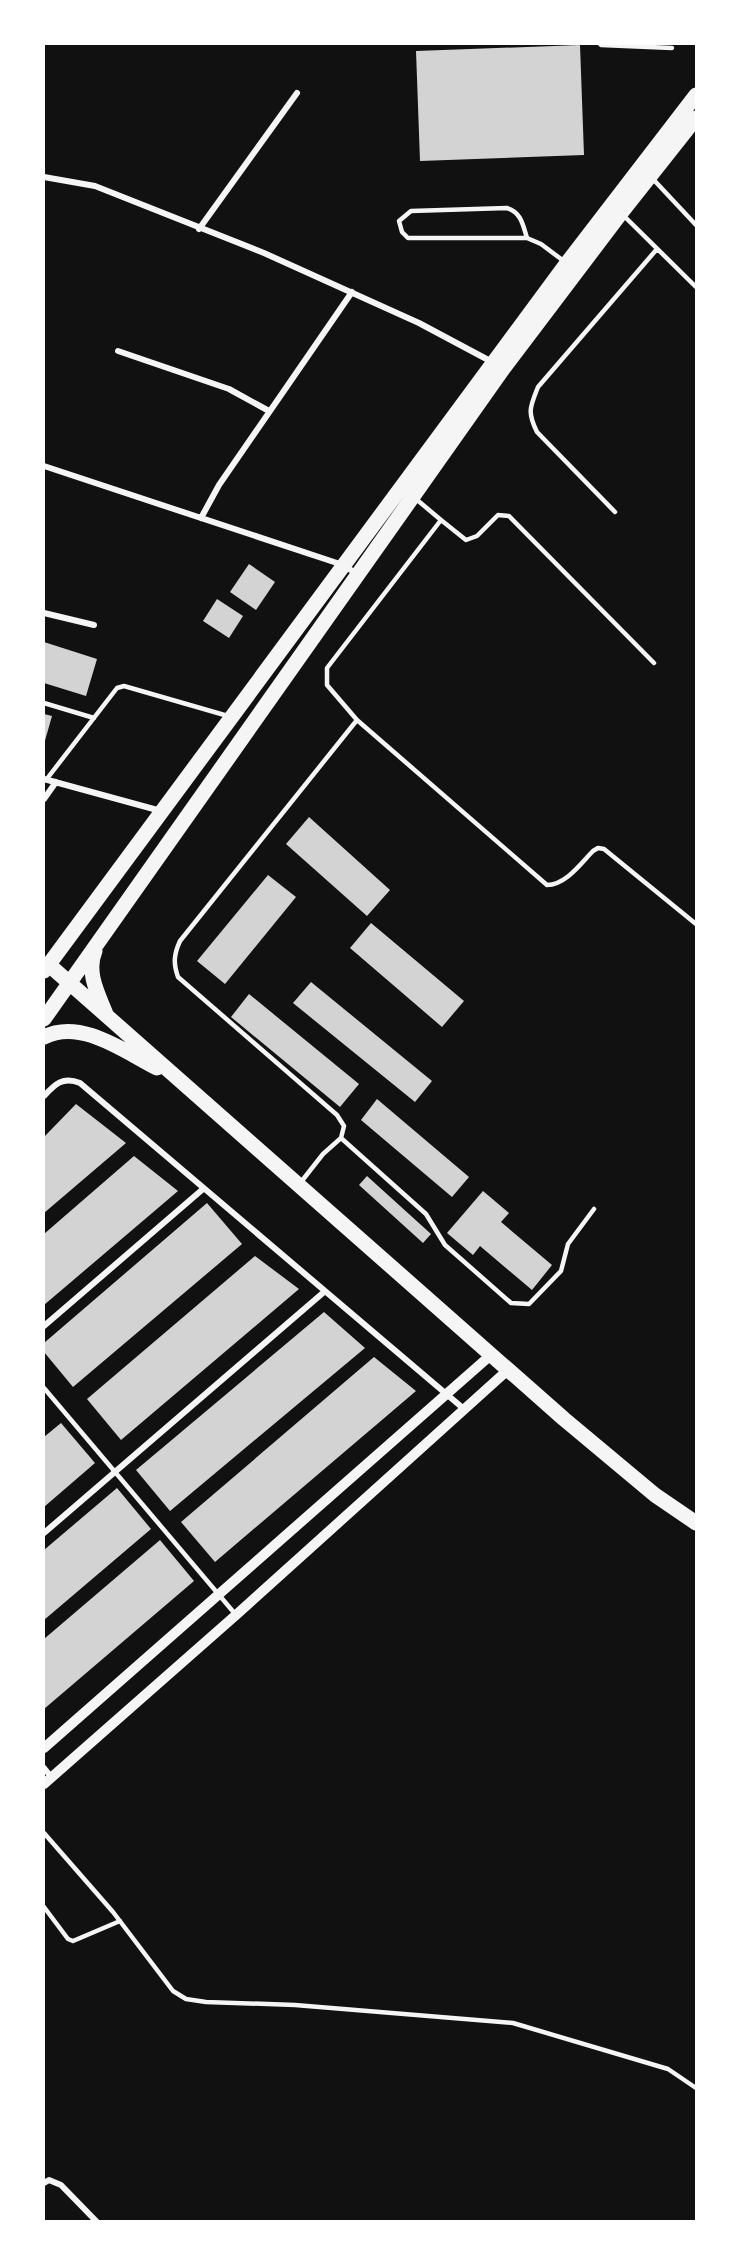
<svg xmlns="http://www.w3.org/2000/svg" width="740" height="2265" font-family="'DejaVu Sans',sans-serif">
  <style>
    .building { fill: #d3d3d3 }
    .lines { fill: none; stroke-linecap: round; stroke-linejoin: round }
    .service { stroke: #f5f5f5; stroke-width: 4.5 }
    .minor { stroke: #f5f5f5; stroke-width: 6 }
    .tertiary { stroke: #f5f5f5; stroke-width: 10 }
    .primary { stroke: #f5f5f5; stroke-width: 15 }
  </style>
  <rect width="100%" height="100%" fill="#111"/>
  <!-- building -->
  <path class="building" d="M 580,45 L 584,155 L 420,161 L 416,51 Z
    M 249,564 L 275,582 L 256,610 L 230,592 Z
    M 217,599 L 243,616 L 229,638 L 203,621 Z
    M 44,642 L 97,659 L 86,696 L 44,683 Z
    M 44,714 L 52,716 L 44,744 Z
    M 309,817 L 390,890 L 367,916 L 286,844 Z
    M 268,875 L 296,897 L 225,984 L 197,961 Z
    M 371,923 L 464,1001 L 442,1027 L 350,948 Z
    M 311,982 L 432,1081 L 415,1102 L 293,1003 Z
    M 249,994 L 359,1084 L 340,1107 L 231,1017 Z
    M 377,1099 L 469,1177 L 452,1197 L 361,1120 Z
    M 76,1104 L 126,1143 L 44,1213 L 44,1137 Z
    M 134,1156 L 178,1191 L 44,1305 L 44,1234 Z
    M 367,1176 L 431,1234 L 423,1243 L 359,1185 Z
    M 483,1191 L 509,1213 L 501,1222 L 552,1265 L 532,1290 L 480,1246 L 473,1255 L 447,1233 Z
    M 207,1203 L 242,1244 L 73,1387 L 44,1352 L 44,1343 Z
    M 255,1256 L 299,1289 L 121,1440 L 87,1399 Z
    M 324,1312 L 365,1348 L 170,1511 L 136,1470 Z
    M 374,1357 L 416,1391 L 215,1562 L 181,1522 Z
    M 61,1423 L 95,1463 L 44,1507 L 44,1437 Z
    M 117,1488 L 151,1529 L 44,1620 L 44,1550 Z
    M 160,1540 L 194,1581 L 44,1709 L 44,1639 Z"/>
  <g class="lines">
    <!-- service -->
    <path class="service" d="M 600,44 L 601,45 L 672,48
      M 652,178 L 696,225
      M 623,215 L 696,287
      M 527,238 C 523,225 521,212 507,208 L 411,211 L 399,221 L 402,232 L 408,238 L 527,238 L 541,244 L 565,262
      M 615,512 L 537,432 C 527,412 530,407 538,387 L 657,249
      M 441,520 L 466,540 L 477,536 L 498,515 L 509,516 L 654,663
      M 44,703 L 94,718
      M 357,720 L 327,685 L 327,668 L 441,520 L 416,499
      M 46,780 L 117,688 L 124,686 L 228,716
      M 341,1138 L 426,1214 L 445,1245 L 511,1303 L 529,1304 L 561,1271 L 568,1244 L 594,1209
      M 301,1182 L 323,1154 L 341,1138 L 344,1126 L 337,1115 L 178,977 C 173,963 174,954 180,941 L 357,720 L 547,885 C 566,885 581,863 593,851 L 598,848 L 604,849 L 696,924
      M 44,1388 L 236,1615
      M 44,1833 L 113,1912 L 173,1991 L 186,1999 L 206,2002 L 295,2005 L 513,2023 L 668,2069 L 696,2088
      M 44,1907 L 68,1939 L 73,1941 L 120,1921"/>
    <!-- minor -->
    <path class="minor" d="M 44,177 L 95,186 L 264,253 L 419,323 L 494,363
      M 199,229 L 297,93
      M 118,351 L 229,389 L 269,411
      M 44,466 L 343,565 L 357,574
      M 201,518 L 219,485 L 352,292
      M 44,613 L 94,625
      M 44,779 L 161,811
      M 44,799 L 56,782
      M 44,1096 C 55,1084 63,1076 80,1083 L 464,1409
      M 44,1326 L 203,1189
      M 44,1533 L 324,1292
      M 44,1768 L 52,1778
      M 44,2183 L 49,2180 L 61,2185 L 97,2222"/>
    <!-- tertiary -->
    <path class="tertiary" d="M 44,1748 L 492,1354
      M 44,1784 L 236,1615 L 509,1369"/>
    <!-- primary -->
    <path class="primary" d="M 95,951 C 86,972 98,994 106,1014
      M 48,964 L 564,1419 L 655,1495 L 696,1523
      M 44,971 L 567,263 L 696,95
      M 44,1019 L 503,369 L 621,213 L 696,118
      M 44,1037 C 81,1018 125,1052 157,1068"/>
  </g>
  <!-- border -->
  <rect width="740" height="2265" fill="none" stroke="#ffffff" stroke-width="90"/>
</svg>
